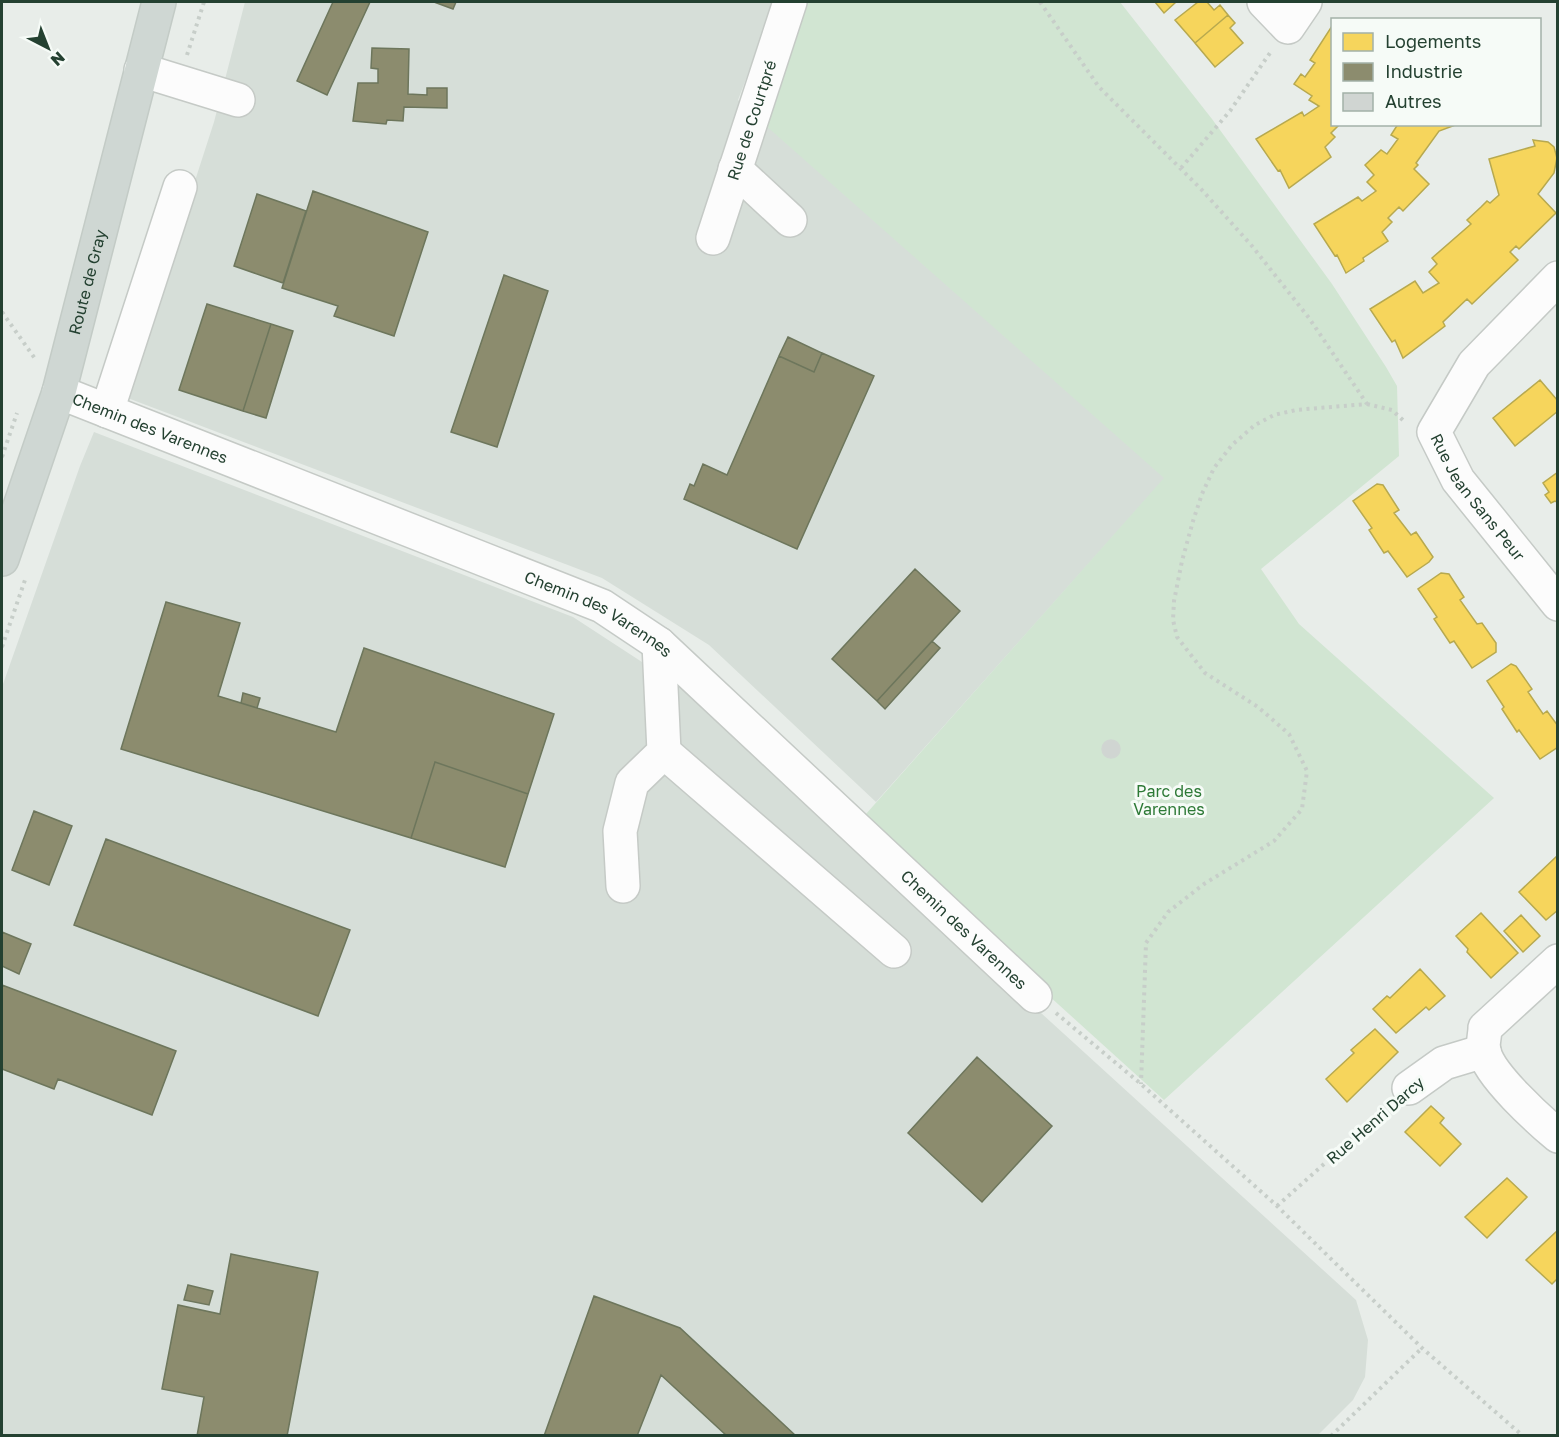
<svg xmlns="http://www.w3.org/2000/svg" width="1559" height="1437" font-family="'Golos Text',sans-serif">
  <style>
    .built { fill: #d6ded8 }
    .green { fill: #d1e5d2 }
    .homes { fill: #f6d55c; stroke: #b7a94f; stroke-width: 1.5 }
    .industry { fill: #8c8c6e; stroke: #6d765c; stroke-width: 1.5 }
    .building { fill: #d0d5d2; stroke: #d0d6d2; stroke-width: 1.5 }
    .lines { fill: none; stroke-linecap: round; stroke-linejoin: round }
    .minor-casing { stroke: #c5cac6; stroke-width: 36 }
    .major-casing { stroke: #c3cbc6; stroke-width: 36 }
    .path { stroke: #c7cec9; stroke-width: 4; stroke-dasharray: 3 4.5; stroke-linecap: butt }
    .minor { stroke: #fcfcfc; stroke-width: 33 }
    .major { stroke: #cfd7d3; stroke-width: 33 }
    .labels { text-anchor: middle; stroke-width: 6; stroke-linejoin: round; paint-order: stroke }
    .street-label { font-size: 16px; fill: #244131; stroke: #f6fbf7 }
    .park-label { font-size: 16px; fill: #2d7936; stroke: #f6fbf7 }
  </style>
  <rect width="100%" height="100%" fill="#e8ede9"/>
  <!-- built -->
  <path class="built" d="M 245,2 L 775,2 L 738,100 L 1165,478 L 876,802 L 709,645 L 602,578 L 125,397 L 214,122 Z
    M 94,432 L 573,617 L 691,694 L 1356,1300 L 1368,1340 L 1365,1377 L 1353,1400 L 1318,1435 L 2,1436 L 2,687 L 80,466 Z"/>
  <!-- green -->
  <path class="green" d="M 805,2 L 1120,2 L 1212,119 L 1332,284 L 1386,367 L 1397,386 L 1399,456 L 1261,569 L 1299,624 L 1494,798 L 1164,1100 L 858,823 L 1164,478 L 764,124 Z"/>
  <!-- homes -->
  <path class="homes" d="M 1155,2 L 1176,2 L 1164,13 Z
    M 1198,2 L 1207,2 L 1214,10 L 1220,5 L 1228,15 L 1195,43 L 1175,20 Z
    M 1228,15 L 1235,23 L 1230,28 L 1243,43 L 1215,67 L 1195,43 Z
    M 1332,26 L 1332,124 L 1340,124 L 1331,133 L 1335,137 L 1325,147 L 1331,157 L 1289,188 L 1280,170 L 1278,171 L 1256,139 L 1302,112 L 1304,116 L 1319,106 L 1309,100 L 1312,96 L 1294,84 L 1301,74 L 1305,77 L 1315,63 L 1310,60 Z
    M 1398,124 L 1458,124 L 1439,131 L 1416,163 L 1418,165 L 1414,169 L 1429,184 L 1403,211 L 1399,207 L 1388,218 L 1392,222 L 1382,232 L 1388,241 L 1363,258 L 1364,261 L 1346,273 L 1337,255 L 1335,256 L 1314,224 L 1358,197 L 1362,201 L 1376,191 L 1367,182 L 1374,175 L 1365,165 L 1381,150 L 1387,154 L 1398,139 L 1391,135 Z
    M 1533,140 L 1548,142 L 1554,147 L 1557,158 L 1554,173 L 1538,194 L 1556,213 L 1519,249 L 1516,246 L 1510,252 L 1518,260 L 1472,304 L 1467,299 L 1443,322 L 1445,326 L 1403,358 L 1395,340 L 1392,342 L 1370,309 L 1415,281 L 1423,293 L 1439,283 L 1429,272 L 1437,264 L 1432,258 L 1471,224 L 1467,220 L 1481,207 L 1487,201 L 1490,203 L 1499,195 L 1489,159 L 1535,146 Z
    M 1540,380 L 1558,401 L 1558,411 L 1515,446 L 1493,418 Z
    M 1558,472 L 1558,503 L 1555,501 L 1551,503 L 1545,495 L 1549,492 L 1543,483 Z
    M 1377,484 L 1383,485 L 1399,510 L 1394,513 L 1411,535 L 1416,532 L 1433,557 L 1429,562 L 1407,577 L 1388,551 L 1384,553 L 1369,530 L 1372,528 L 1353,501 Z
    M 1441,573 L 1449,574 L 1464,597 L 1460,600 L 1477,624 L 1482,623 L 1496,643 L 1496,652 L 1472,668 L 1454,641 L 1450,643 L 1434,619 L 1437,617 L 1418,589 Z
    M 1511,664 L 1516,666 L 1532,689 L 1528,692 L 1543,714 L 1547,711 L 1558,726 L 1558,747 L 1540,759 L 1519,730 L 1517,732 L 1502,709 L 1504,707 L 1487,681 Z
    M 1557,856 L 1558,910 L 1546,920 L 1519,892 Z
    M 1481,913 L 1518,953 L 1491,978 L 1467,952 L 1468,949 L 1456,936 Z
    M 1521,915 L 1540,936 L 1523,952 L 1504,931 Z
    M 1420,969 L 1445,996 L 1429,1010 L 1426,1007 L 1396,1033 L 1373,1009 L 1387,996 L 1390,998 Z
    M 1375,1029 L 1398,1052 L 1347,1102 L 1326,1079 L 1354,1053 L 1351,1050 Z
    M 1431,1106 L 1444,1118 L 1440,1123 L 1461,1144 L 1440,1166 L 1405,1132 Z
    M 1507,1178 L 1527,1197 L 1487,1238 L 1465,1217 Z
    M 1558,1230 L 1558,1278 L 1552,1284 L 1526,1260 Z"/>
  <!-- industry -->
  <path class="industry" d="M 333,2 L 370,2 L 327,95 L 297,81 Z
    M 434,2 L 456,2 L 453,9 Z
    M 372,48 L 409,49 L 408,94 L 427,95 L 427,88 L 447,88 L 447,108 L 404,107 L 403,121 L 387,120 L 386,124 L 353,121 L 358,83 L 378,83 L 378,69 L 371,68 Z
    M 313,191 L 428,232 L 394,336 L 334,316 L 338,306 L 282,288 Z
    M 257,194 L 306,211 L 283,283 L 234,266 Z
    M 504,275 L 548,291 L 497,447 L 451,432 Z
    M 207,304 L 271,324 L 243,411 L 179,390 Z
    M 271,324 L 293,331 L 266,418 L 243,411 Z
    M 788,337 L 822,353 L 814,372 L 779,356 Z
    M 822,353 L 874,376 L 797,549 L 684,499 L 690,484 L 694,486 L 703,464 L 727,475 L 779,356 L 814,372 Z
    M 915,569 L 960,611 L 877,701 L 832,659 Z
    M 166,602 L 240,623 L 218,696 L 336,732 L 364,648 L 554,714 L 528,794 L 435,762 L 411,838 L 121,749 Z
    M 932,641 L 940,648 L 885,709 L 877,701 Z
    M 243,693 L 260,698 L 257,708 L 241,703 Z
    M 435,762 L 528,794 L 505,867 L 411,838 Z
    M 34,811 L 72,826 L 49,885 L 12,870 Z
    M 106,839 L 350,930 L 318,1016 L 74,925 Z
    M 2,932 L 31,944 L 19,974 L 2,966 Z
    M 2,985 L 176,1051 L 152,1115 L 58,1079 L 54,1089 L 2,1069 Z
    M 977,1057 L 1052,1126 L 982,1202 L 908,1133 Z
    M 231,1254 L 318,1272 L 287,1436 L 197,1436 L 204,1397 L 162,1389 L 178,1305 L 220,1314 Z
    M 188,1285 L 213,1291 L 209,1305 L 184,1300 Z
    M 594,1296 L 680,1328 L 796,1436 L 727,1436 L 661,1375 L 637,1436 L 544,1436 Z"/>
  <!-- building -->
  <path class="building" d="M1102 749a9 9 0 1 1 18 0a9 9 0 1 1-18 0Z"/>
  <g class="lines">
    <!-- minor casing -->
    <g class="minor-casing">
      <g id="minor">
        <path d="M 1264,2 L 1288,27 L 1305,2"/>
        <path d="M 141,70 L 238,100"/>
        <path d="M 735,169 L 790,220"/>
        <path id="s1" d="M 713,238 L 790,2"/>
        <path id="s2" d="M 1558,278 L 1474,364 L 1434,432 L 1458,480 L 1558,604"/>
        <path id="s3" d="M 59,392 L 602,606 L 659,644 L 1035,996"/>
        <path d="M 107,411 L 180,187"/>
        <path d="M 664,752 L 894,951"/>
        <path d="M 623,886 L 620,831 L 632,783 L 664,752 L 659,644"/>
        <path d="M 1558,961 L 1485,1028 C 1485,1035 1482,1045 1484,1051 C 1489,1075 1539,1120 1558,1136"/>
        <path d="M 1409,1088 L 1444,1063 L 1484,1051"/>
      </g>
    </g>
    <!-- major casing -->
    <g class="major-casing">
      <g id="major">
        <path id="s4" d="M 2,559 L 59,392 L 159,2"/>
      </g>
    </g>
    <!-- path -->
    <path class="path" d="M 1040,2 L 1099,87 L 1201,189 L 1252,246 L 1309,318 L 1367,404 L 1296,410 L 1274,415 L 1255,425 L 1232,445 L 1214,468 L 1202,494 L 1193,521 L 1182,561 L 1174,601 L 1173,620 L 1177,637 L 1205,673 L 1258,707 L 1289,734 L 1307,771 L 1302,809 L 1274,841 L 1204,884 L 1168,912 L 1146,943 L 1141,1084
      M 187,55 L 204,2
      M 1181,168 L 1230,111 L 1272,50
      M 2,312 L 36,360
      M 1367,404 L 1392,410 L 1406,423
      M 2,457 L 17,413
      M 2,647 L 26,577
      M 1056,1013 L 1141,1084 L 1277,1206 L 1422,1348 L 1523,1436
      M 1277,1206 L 1389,1106
      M 1331,1436 L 1422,1348"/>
    <!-- minor -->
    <use href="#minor" class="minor"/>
    <!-- major -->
    <use href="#major" class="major"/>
  </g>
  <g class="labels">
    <!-- street labels -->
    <g class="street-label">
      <text dy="6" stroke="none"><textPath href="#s1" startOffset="124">Rue de Courtpré</textPath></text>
      <text dy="6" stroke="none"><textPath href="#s4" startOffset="290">Route de Gray</textPath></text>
      <text dy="6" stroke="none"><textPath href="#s3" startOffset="98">Chemin des Varennes</textPath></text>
      <text dy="6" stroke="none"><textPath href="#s2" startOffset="278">Rue Jean Sans Peur</textPath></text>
      <text dy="6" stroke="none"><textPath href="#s3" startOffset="584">Chemin des Varennes</textPath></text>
      <text dy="6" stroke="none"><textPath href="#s3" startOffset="1070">Chemin des Varennes</textPath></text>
      <text transform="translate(1375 1120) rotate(-41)" y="6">Rue Henri Darcy</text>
    </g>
    <!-- park labels -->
    <g class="park-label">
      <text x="1169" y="797">Parc des<tspan x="1169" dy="18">Varennes</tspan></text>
    </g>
  </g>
  <!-- border -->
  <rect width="1559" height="1437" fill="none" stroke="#244131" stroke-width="6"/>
  <!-- legend -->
  <rect x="1331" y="18" width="210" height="108" fill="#f6fbf7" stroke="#a2b1a8" stroke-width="1.5"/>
  <rect x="1343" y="33" width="30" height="18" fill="#f6d55c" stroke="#a2b1a8" stroke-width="1.5"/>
  <text x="1385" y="48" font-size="18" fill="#244131">Logements</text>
  <rect x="1343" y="63" width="30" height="18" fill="#8c8c6e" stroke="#a2b1a8" stroke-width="1.5"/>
  <text x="1385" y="78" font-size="18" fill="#244131">Industrie</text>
  <rect x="1343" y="93" width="30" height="18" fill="#d0d5d2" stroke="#a2b1a8" stroke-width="1.5"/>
  <text x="1385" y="108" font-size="18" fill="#244131">Autres</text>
  <!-- north arrow -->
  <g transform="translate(48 48) rotate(138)" stroke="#f6fbf7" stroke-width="4.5" paint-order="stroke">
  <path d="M0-4.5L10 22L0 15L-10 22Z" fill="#244131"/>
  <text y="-9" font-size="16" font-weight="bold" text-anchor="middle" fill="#244131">N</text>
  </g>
</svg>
